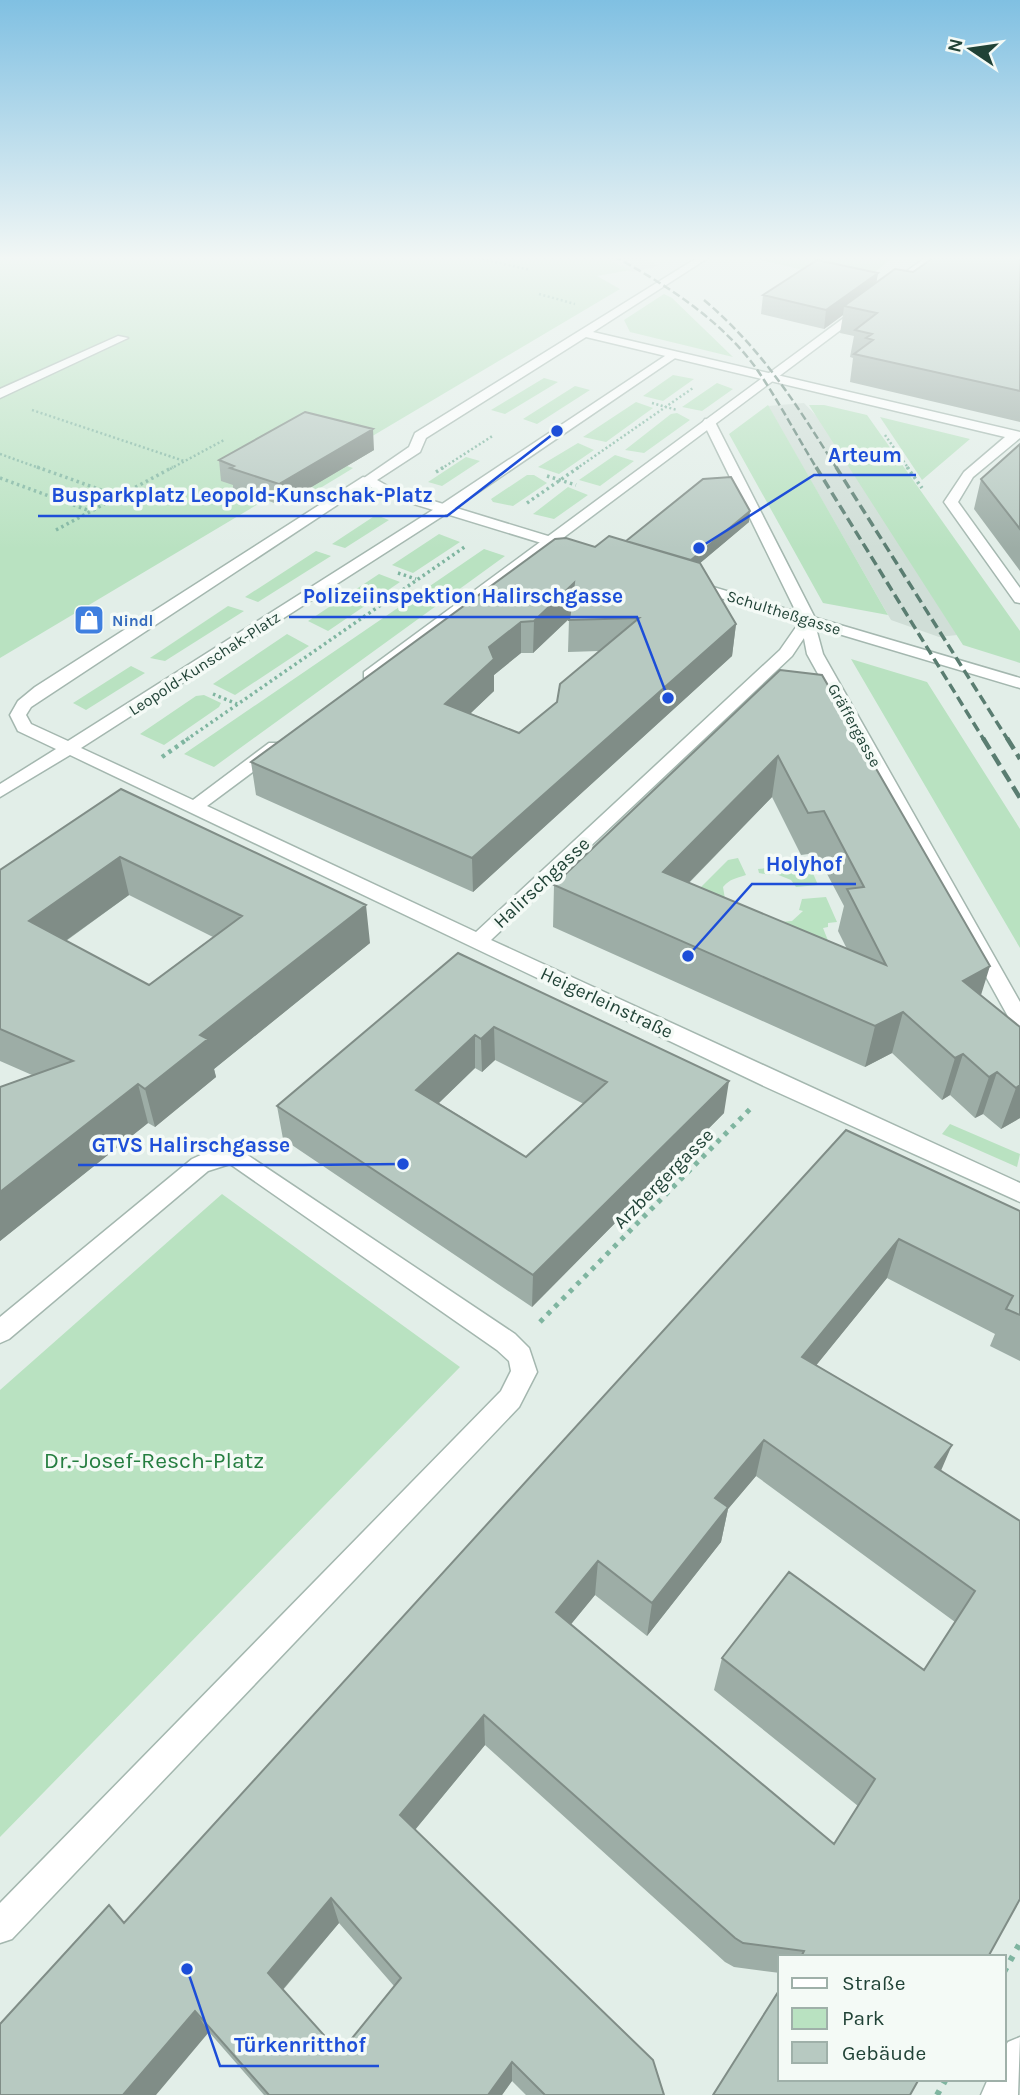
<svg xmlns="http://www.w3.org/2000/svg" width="1020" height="2095" font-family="Karla,sans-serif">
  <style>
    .built { fill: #d0ded7 }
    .green { fill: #b9e2c1 }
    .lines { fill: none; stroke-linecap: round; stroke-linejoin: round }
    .service-casing { stroke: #a4b7af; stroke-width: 3 }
    .minor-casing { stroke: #a4b7af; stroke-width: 3 }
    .tertiary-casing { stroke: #a4b7af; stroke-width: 3 }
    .path-far4 { stroke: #7fb5a0; stroke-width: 2.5; stroke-dasharray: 2 2.5; stroke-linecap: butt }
    .path-far3 { stroke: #7fb5a0; stroke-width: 3.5; stroke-dasharray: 2.5 3.5; stroke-linecap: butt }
    .path-far2 { stroke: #7fb5a0; stroke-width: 4.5; stroke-dasharray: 3.5 4.5; stroke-linecap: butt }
    .path-far1 { stroke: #7fb5a0; stroke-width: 5; stroke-dasharray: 4.5 6; stroke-linecap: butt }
    .path { stroke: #7fb5a0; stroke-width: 6; stroke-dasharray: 5 8; stroke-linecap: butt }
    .service { fill: #fff; fill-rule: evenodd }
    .minor { fill: #fff; fill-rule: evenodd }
    .tertiary { fill: #fff; fill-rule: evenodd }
    .rail-far2 { stroke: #5a7d71; stroke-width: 2.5; stroke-dasharray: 8 3.5; stroke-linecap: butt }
    .rail-far1 { stroke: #5a7d71; stroke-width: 3.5; stroke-dasharray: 10 5; stroke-linecap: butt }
    .rail { stroke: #5a7d71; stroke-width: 4.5; stroke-dasharray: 13 6; stroke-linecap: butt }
    .wall { fill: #9dada6; fill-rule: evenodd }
    .shaded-wall { fill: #808d87 }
    .building { fill: #b7c9c1; stroke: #808d87; stroke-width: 2; fill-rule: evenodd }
    .labels { text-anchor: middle; stroke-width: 7; stroke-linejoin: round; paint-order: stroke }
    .far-street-label { font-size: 16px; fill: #204236; stroke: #f4faf6 }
    .far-shop-label { font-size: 16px; font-weight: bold; fill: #366cbe; stroke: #f4faf6; text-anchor: start }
    .street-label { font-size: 19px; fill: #204236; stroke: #f4faf6 }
    .near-park-label { font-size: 23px; fill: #257e40; stroke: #f4faf6 }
    .leader { fill: none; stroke: #1d4ed8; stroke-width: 2.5 }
    .callout-dot { fill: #1d4ed8; stroke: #f4faf6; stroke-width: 2.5 }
    .callout-label { font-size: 21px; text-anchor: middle; font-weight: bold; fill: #1d4ed8; stroke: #f4faf6; stroke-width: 7; stroke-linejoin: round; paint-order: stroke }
  </style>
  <rect width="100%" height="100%" fill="#e2eee8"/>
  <!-- built -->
  <path class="built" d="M 602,256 L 640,256 L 659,266 L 632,272 Z
    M 804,403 L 822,422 L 957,635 L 939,637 L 891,620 L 768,406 Z"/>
  <!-- green -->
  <path class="green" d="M 0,256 L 601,256 L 630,270 L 597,276 L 620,289 L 359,444 L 374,450 L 347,466 L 353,468 L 350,470 L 317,490 L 312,487 L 281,505 L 265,500 L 0,658 Z
    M 743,256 L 896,256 L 860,283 Z
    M 664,294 L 672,298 L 733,357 L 630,332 L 624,320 Z
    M 673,375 L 694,379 L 663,401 L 643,396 Z
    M 544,378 L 558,382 L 505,414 L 491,410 Z
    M 717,383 L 733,389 L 702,411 L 682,407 Z
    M 575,386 L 590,390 L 537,424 L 523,419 Z
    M 636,402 L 653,408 L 606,442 L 583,437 Z
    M 768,405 L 888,615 L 823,603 L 729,434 Z
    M 809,405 L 824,405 L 867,415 L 1020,631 L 1020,663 L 963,645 Z
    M 677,413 L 690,420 L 644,453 L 625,450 L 671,414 Z
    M 880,417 L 970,439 L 922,480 Z
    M 578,443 L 594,450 L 559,474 L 538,467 Z
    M 615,455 L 634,461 L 600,486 L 579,480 Z
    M 466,457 L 480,461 L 442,486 L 428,482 Z
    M 527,475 L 534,475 L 547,483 L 513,506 L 493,502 L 491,499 Z
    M 568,487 L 588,495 L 554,519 L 533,514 Z
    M 376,515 L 389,520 L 345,548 L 332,544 Z
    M 439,534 L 460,542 L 413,573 L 392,565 Z
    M 484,549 L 505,556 L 214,767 L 184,754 Z
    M 316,551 L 331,556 L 258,602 L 245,597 Z
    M 379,574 L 400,582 L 328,631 L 308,621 Z
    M 228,606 L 244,611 L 165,661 L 150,658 Z
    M 287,634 L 309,646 L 235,695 L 213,684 Z
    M 851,659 L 927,682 L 1020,829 L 1020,948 Z
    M 131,666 L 145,673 L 86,710 L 73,703 Z
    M 204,695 L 221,703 L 219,707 L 164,745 L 140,734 L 196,696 Z
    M 738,858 L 746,875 C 735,879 731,878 723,887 L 725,899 L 687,901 L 728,860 Z
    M 809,864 L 818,885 L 796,887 L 791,880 L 771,872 L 770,875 L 759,873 L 758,869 Z
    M 826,897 L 837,922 L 828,923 L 828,927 L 823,928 L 833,953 L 768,923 L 792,921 L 803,911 L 799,910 L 802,899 Z
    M 950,1124 L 1020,1154 L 1017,1167 L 942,1134 Z
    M 222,1194 L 460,1367 L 0,1837 L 0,1390 Z"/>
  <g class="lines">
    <!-- service casing -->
    <g class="service-casing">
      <path id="service" d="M 118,336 L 128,338 L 0,398 L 0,389 Z
        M 705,419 L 715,422 L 816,620 L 813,623 L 803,623 L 800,620 L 703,422 Z
        M 1020,2037 L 1018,2095 L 981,2095 L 988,2079 L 1004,2079 L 1004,2049 L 1008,2042 Z"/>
    </g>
    <!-- minor casing -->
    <g class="minor-casing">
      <path id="minor" d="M 928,256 L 939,256 L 894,290 L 886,290 L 886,286 Z
        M 860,306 L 870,308 L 376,678 L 364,678 L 364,672 Z
        M 671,352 L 681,354 L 449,512 L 81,748 L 193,800 L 269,743 L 281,743 L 283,747 L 281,751 L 207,806 L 476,932 L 780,650 L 803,617 L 813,617 L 1020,678 L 1020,688 L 812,626 L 792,656 L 491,940 L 1020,1183 L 1020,1202 L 768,1088 L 70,755 L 0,797 L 0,784 L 56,749 L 18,731 L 10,715 L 18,701 L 35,687 L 363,477 L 375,480 L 31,707 L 26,715 L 31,724 L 68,741 L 439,506 Z
        M 234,1146 L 515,1334 L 529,1348 L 537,1372 L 519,1407 L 12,1939 L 0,1943 L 0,1903 L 501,1391 L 511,1371 L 509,1361 L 497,1350 L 230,1164 L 208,1171 L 9,1339 L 0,1343 L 0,1317 L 192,1159 L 214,1149 Z"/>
    </g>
    <!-- tertiary casing -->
    <g class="tertiary-casing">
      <path id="tertiary" d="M 700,256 L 711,256 L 593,332 L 1020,432 L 1020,438 L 973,477 L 958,502 L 1020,588 L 1020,603 L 1015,602 L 944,502 L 964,472 L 1005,437 L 586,337 L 426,438 L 420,452 L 377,480 L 391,488 L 584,547 L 584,553 L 574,553 L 381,494 L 361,480 L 409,447 L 415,433 Z
        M 690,580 L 813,617 L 823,654 L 1020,1002 L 1020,1027 L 1013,1025 L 1010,1020 L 807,654 L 801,623 L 685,587 L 685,581 Z"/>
    </g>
    <!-- path-far4 -->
    <path class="path-far4" d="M 469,256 L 530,270
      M 539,294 L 575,304
      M 652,403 L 677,410
      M 32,410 L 184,461
      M 885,435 L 909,469
      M 0,454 L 42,469
      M 170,469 L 224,440
      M 441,469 L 494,435
      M 576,469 L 693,388"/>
    <!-- path-far3 -->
    <path class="path-far3" d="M 37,467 L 118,496
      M 907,467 L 922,488
      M 436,472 L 444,467
      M 547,476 L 576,485
      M 0,478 L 90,511
      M 527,503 L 579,467
      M 56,530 L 173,467
      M 398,573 L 416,579
      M 213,694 L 237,704
      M 186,740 L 466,546"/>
    <!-- path-far2 -->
    <path class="path-far2" d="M 162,757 L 189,738"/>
    <!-- path-far1 -->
    <path class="path-far1" d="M 540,1322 L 751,1108"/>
    <!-- path -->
    <path class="path" d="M 1004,1972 L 1020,1943
      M 937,2095 L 946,2079"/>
    <!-- service -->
    <use href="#service" class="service"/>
    <!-- minor -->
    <use href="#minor" class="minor"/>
    <!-- tertiary -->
    <use href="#tertiary" class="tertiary"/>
    <!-- rail-far2 -->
    <path class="rail-far2" d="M 614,256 C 666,285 720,319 756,368 C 778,400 797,436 817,469
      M 704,300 C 762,349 797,405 837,469"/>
    <!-- rail-far1 -->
    <path class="rail-far1" d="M 816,467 L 984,740
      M 836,467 L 1008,740"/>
    <!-- rail -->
    <path class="rail" d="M 983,738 L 1020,798
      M 1007,738 L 1020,759"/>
  </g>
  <!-- wall -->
  <path class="wall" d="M 1020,256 L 1020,422 L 850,382 L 853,358 L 850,357 L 854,336 L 840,333 L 843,315 L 824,329 L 761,314 L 763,295 L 878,273 L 876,282 L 913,272 Z
    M 1020,444 L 1020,571 L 974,509 L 981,479 Z
    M 374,450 L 281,505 L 233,489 L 233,485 L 221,481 L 219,460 Z
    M 749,522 L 700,563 L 736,624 L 732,656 L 473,892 L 256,795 L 251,762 L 595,547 L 626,541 ZM 569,619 L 568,652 L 599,651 L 557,702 L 519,733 L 470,713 L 494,691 L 494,675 L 521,653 L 533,653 Z
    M 780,670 L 981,995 L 1020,1027 L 1020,1118 L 1001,1129 L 983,1114 L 975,1118 L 950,1095 L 942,1100 L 892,1053 L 865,1067 L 553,927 L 554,885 ZM 772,797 L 801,855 L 816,853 L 844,906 L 838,931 L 847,949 L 689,883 Z
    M 121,789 L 370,943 L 214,1069 L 216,1077 L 155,1127 L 148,1123 L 0,1241 L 0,1087 L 32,1075 L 0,1061 L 0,870 ZM 129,895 L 213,937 L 149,985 L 66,941 Z
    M 458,953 L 724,1113 L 532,1307 L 283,1139 L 277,1106 ZM 495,1060 L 584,1104 L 526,1157 L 439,1103 L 475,1068 L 482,1072 Z
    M 846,1130 L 1020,1211 L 1020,1361 L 990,1346 L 995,1334 L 887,1278 L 816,1365 L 941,1471 L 1020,1521 L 988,1957 L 780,1957 L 780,1973 L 734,1967 L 725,1962 L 485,1745 L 415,1830 L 664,2095 L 526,2095 L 512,2081 L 502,2095 L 264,2095 L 209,2032 L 124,1923 ZM 756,1476 L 955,1622 L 924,1670 L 722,1658 L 714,1690 L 858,1806 L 834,1844 L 571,1624 L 595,1595 L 647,1636 L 721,1542 L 728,1509 ZM 339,1923 L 394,1986 L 340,2053 L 283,1990 Z"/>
  <!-- shaded-wall -->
  <path class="shaded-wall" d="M 878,273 L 875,291 L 844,306 L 843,315 L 824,329 L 826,310 Z
    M 373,429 L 374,450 L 281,505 L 279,484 Z
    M 750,511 L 749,522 L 686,575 L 687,563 Z
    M 574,583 L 573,615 L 533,653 L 534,621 Z
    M 521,622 L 521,653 L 494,675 L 494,691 L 447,736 L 445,704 L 489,647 Z
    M 736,624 L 732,656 L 473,892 L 472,858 Z
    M 778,756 L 772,797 L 659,913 L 663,872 Z
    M 120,857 L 129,895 L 40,959 L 29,921 Z
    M 366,905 L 370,943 L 214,1069 L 216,1077 L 155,1127 L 145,1089 L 200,1035 Z
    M 990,966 L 977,1008 L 963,981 Z
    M 903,1012 L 892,1053 L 865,1067 L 875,1026 Z
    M 494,1027 L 495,1060 L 482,1072 L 481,1039 Z
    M 475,1035 L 475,1068 L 419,1122 L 416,1090 Z
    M 963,1054 L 950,1095 L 942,1100 L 955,1058 Z
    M 997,1072 L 983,1114 L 975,1118 L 989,1077 Z
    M 729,1081 L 724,1113 L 532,1307 L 533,1275 Z
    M 138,1084 L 148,1123 L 0,1241 L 0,1192 Z
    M 1020,1085 L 1020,1118 L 1001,1129 L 1016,1088 Z
    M 899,1239 L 887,1278 L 793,1394 L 802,1357 Z
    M 764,1440 L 756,1476 L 728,1509 L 721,1542 L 647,1636 L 652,1603 L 715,1498 Z
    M 952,1445 L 937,1480 L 935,1467 Z
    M 598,1561 L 595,1595 L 554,1645 L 556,1612 Z
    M 484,1715 L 485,1745 L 404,1843 L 400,1815 Z
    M 331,1898 L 339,1923 L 278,1995 L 268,1973 Z
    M 195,2011 L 209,2032 L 156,2095 L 123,2095 Z
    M 512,2062 L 512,2081 L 502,2095 L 488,2095 Z"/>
  <!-- building -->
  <path class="building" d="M 936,256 L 1020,256 L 1020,391 L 854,354 L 873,340 L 866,338 L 872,334 L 855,330 L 877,313 L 844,306 L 895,269 L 913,272 Z
    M 817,260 L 878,273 L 826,310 L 763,295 Z
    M 305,412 L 373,429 L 279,484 L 230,468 L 234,466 L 219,460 Z
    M 1020,444 L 1020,529 L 981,479 Z
    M 731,477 L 750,511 L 691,560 L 626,541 L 703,479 Z
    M 609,536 L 700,563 L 736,624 L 472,858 L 251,762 L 555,539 L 566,538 L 595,547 ZM 574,583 L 569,620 L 639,618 L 560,684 L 557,702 L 519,733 L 445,704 L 494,659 L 489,647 L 521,622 L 534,621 Z
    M 780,670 L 822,675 L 990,966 L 963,981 L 1020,1027 L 1020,1085 L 1016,1088 L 997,1072 L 989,1077 L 963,1054 L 955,1058 L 903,1012 L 875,1026 L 554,885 ZM 778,756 L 808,813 L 824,811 L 864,887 L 847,889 L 886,965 L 663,872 Z
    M 121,789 L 366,905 L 200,1035 L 208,1039 L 145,1089 L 138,1084 L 0,1192 L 0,1087 L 73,1061 L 0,1029 L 0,870 ZM 120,857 L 242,916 L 149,985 L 29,921 Z
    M 458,953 L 729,1081 L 533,1275 L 277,1106 ZM 494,1027 L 607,1082 L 526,1157 L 416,1090 L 475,1035 L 481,1039 Z
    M 846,1130 L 1020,1211 L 1020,1315 L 1006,1309 L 1013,1296 L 899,1239 L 802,1357 L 952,1445 L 935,1467 L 1020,1521 L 1020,1899 L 988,1957 L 801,1957 L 804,1951 L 743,1943 L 735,1938 L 484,1715 L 400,1815 L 653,2060 L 664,2095 L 545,2095 L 512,2062 L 488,2095 L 269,2095 L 195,2011 L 123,2095 L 0,2095 L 0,2024 L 109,1905 L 124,1923 ZM 764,1440 L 975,1591 L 924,1670 L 789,1572 L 722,1658 L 875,1779 L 834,1844 L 556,1612 L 598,1561 L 652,1603 L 728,1507 L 715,1498 ZM 331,1898 L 401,1978 L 340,2053 L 268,1973 Z
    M 780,1989 L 780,2079 L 919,2079 L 910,2095 L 713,2095 Z"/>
  <!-- sky -->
  <linearGradient id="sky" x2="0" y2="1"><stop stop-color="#80c0e2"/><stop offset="0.47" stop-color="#f2f7f5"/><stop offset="1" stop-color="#f2f7f5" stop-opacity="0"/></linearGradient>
  <rect width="1020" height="549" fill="url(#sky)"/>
  <!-- icons -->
  <defs>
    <g id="shop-square" transform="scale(1.575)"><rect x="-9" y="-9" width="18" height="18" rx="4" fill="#3f7fe0" stroke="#f4faf6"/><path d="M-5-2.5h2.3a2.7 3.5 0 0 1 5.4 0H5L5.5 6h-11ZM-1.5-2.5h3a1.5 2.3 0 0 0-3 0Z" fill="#fff"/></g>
  </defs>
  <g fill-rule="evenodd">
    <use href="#shop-square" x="89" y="620"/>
  </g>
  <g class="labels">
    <!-- far-street labels -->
    <g class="far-street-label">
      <text transform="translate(784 612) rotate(17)" y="6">Schultheßgasse</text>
      <text transform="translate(204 663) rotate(-33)" y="6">Leopold-Kunschak-Platz</text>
      <text transform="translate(855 725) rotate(61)" y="6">Gräffergasse</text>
    </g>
    <!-- far-shop labels -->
    <g class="far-shop-label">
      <text x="112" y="626">Nindl</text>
    </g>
    <!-- street labels -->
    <g class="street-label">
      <text transform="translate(541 882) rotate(-43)" y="7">Halirschgasse</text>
      <text transform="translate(607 1002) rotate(25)" y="7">Heigerleinstraße</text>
      <text transform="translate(663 1178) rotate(-45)" y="7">Arzbergergasse</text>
    </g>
    <!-- near-park labels -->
    <g class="near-park-label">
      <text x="154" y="1468">Dr.-Josef-Resch-Platz</text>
    </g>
  </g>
  <!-- callouts -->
  <path class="leader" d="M699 548L814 475H916M557 431L447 516H38M668 698L637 617H289M688 956L752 884H856M403 1164L304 1165H78M187 1969L220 2066H379"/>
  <g class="callout-dot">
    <circle cx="699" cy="548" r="7"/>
    <circle cx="557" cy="431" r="7"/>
    <circle cx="668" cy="698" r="7"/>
    <circle cx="688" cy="956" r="7"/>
    <circle cx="403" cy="1164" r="7"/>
    <circle cx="187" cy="1969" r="7"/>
  </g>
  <g class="callout-label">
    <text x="865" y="462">Arteum</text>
    <text x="242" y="502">Busparkplatz Leopold-Kunschak-Platz</text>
    <text x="463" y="603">Polizeiinspektion Halirschgasse</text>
    <text x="804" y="871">Holyhof</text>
    <text x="191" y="1152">GTVS Halirschgasse</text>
    <text x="300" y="2052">Türkenritthof</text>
  </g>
  <!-- legend -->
  <rect x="778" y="1955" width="228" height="126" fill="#f4faf6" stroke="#9fb0a9" stroke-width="2"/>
  <rect x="792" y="1978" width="35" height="10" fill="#ffffff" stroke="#9fb0a9" stroke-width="2"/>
  <text x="842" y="1990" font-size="21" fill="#204236">Straße</text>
  <rect x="792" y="2008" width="35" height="21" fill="#b9e2c1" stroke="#9fb0a9" stroke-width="2"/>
  <text x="842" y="2025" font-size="21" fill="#204236">Park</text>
  <rect x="792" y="2042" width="35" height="21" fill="#b7c9c1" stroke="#9fb0a9" stroke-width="2"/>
  <text x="842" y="2060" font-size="21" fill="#204236">Gebäude</text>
  <!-- north arrow -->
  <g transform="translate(971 49) rotate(283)" stroke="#f4faf6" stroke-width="5" paint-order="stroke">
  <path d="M0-5L12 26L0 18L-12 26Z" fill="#204236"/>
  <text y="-10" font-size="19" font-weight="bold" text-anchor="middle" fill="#204236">N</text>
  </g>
</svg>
